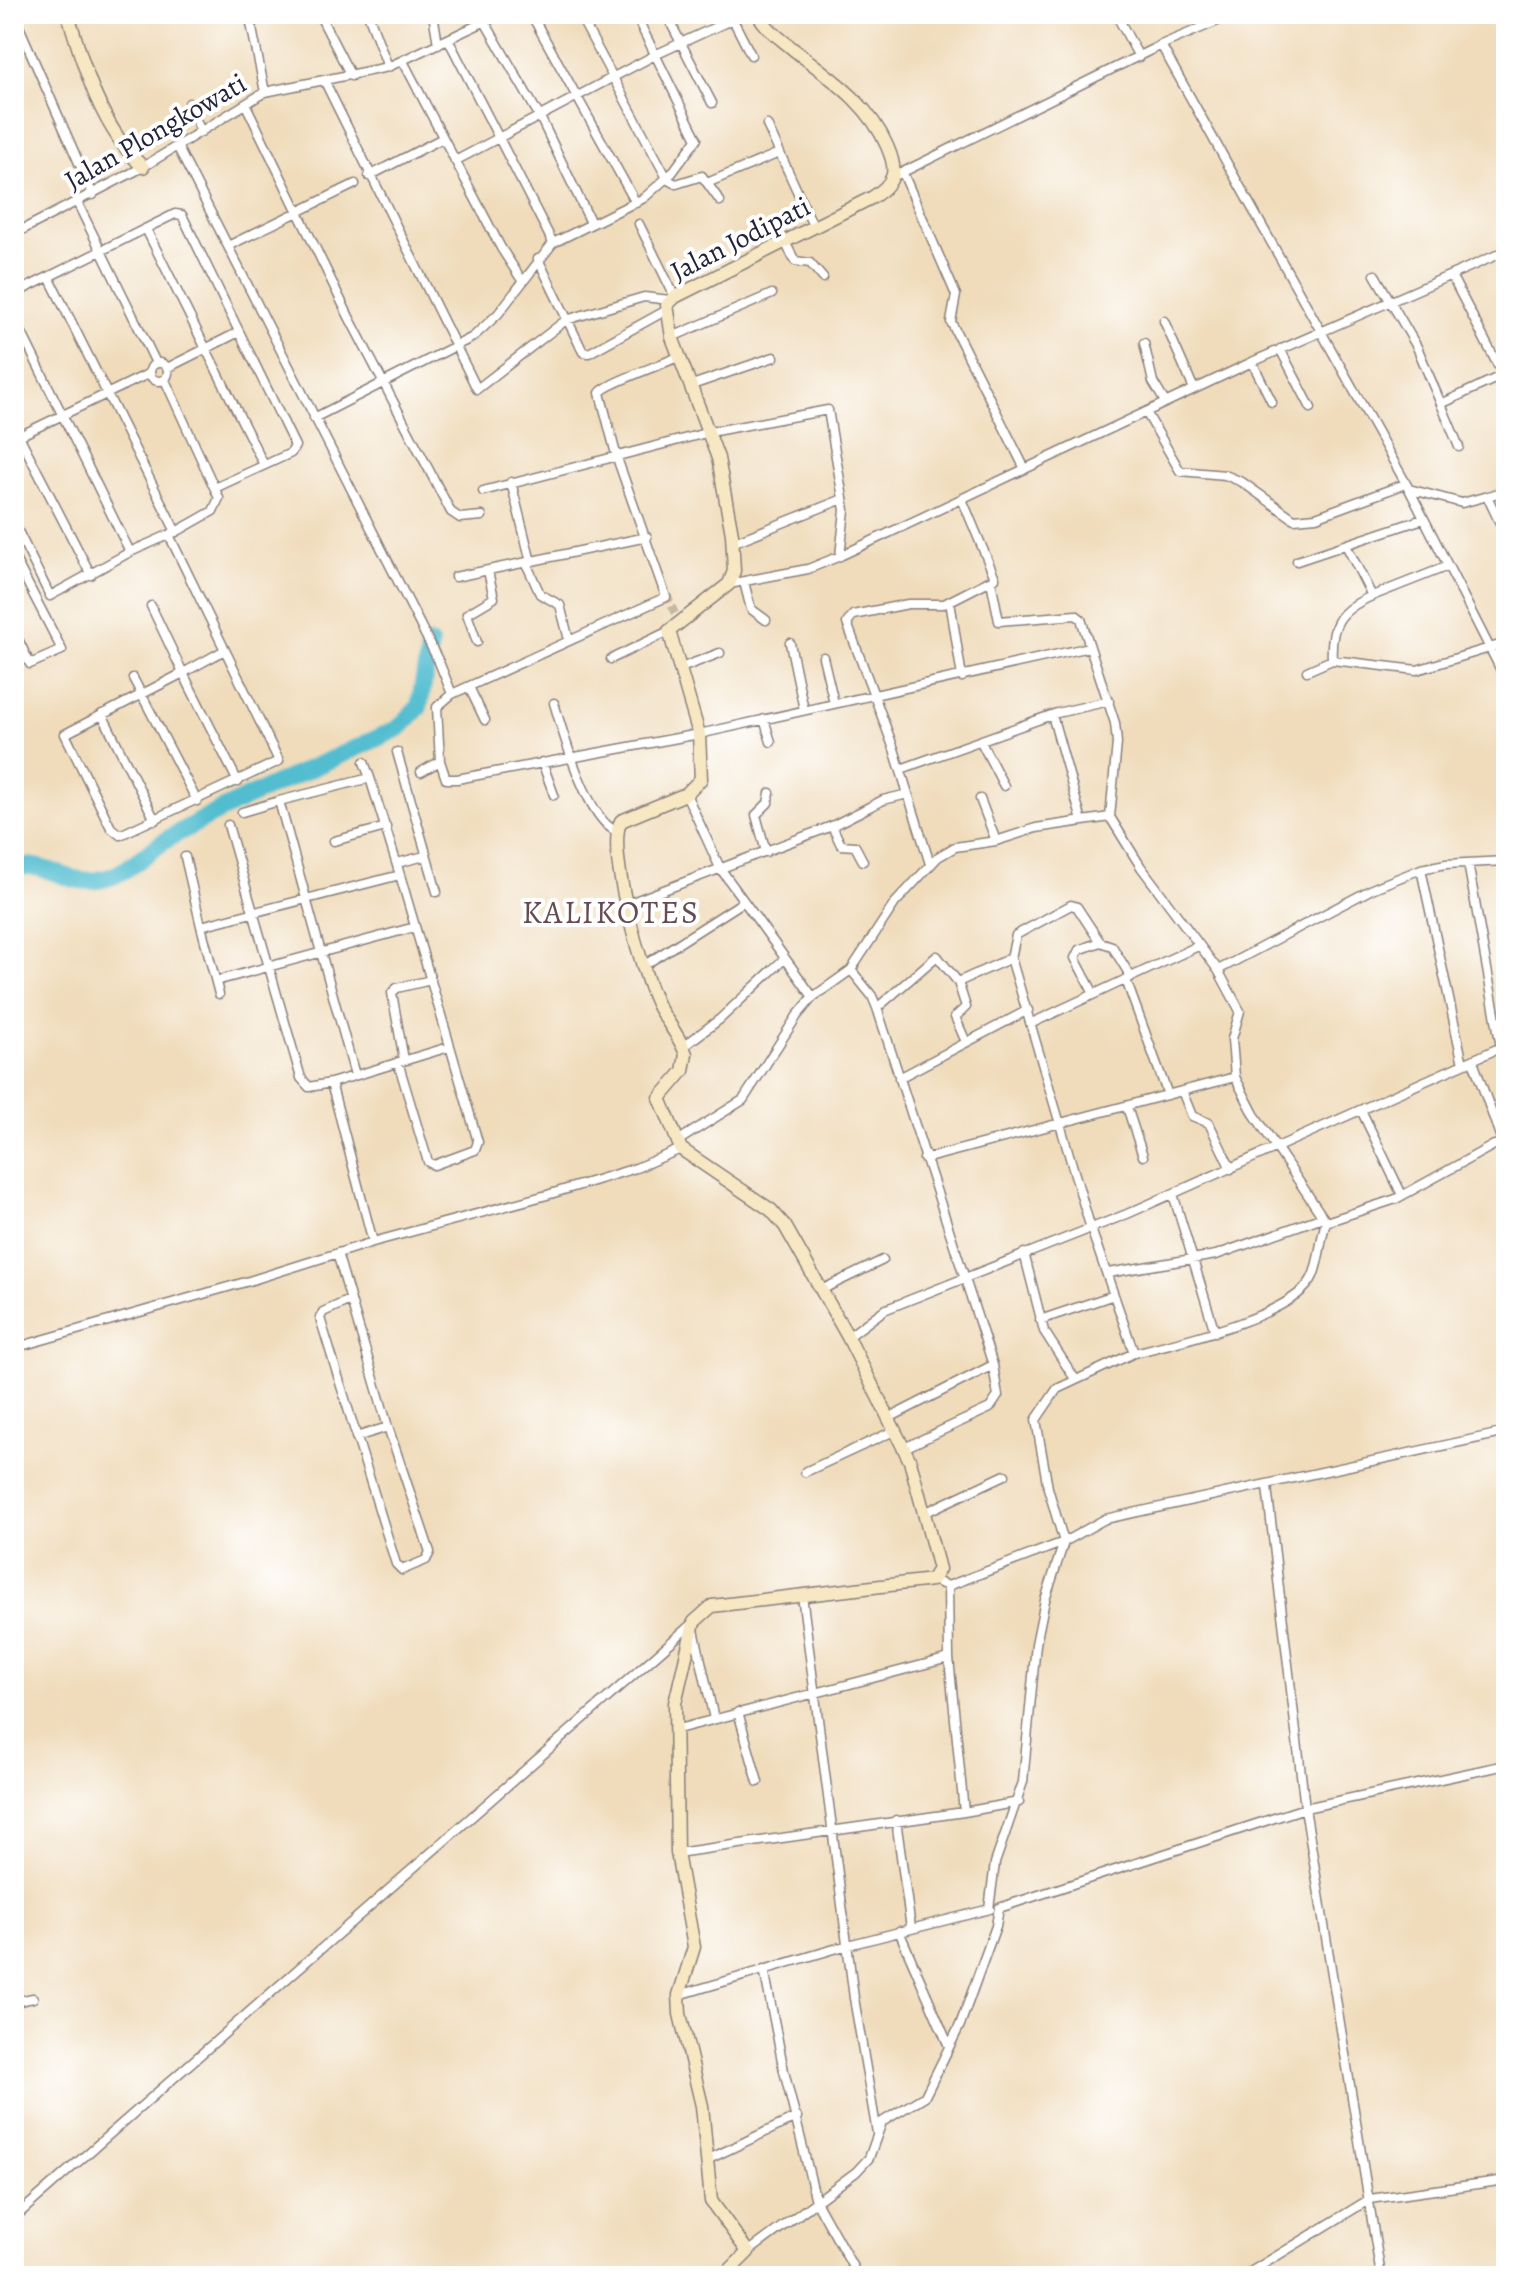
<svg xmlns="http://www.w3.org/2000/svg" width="1520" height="2290" font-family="Alegreya,serif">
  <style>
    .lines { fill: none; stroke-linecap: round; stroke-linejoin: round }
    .river { stroke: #53bdd0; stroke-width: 18 }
    .street-tunnel { stroke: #c7b7a1; stroke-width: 8; stroke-dasharray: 8 4; stroke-linecap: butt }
    .street-casing { stroke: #897f7b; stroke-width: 11 }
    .secondary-casing { stroke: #897f7b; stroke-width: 15 }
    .street { stroke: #fff; stroke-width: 8 }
    .secondary { stroke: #f7e8c3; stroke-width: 12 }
    .labels { text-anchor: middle; stroke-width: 8; stroke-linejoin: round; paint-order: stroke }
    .street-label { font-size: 28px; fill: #22223b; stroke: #fff }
    .quarter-label { font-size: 32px; letter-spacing: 2px; fill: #654c52; stroke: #fff }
  </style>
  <rect width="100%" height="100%" fill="#fff"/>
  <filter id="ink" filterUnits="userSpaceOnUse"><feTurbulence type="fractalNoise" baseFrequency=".0125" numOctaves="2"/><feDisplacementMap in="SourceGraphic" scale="16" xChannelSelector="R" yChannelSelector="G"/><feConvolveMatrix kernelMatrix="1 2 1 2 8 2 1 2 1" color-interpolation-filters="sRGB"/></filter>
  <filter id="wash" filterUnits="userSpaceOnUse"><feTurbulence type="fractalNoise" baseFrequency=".006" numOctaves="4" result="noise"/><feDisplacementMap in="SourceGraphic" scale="32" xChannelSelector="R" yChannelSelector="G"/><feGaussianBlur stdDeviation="1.8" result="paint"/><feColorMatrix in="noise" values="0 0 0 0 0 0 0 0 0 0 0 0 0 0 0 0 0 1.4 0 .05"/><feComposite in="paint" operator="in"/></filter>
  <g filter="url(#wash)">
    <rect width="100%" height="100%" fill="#f0dcbb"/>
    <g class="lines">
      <!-- river -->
      <path class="river" d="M 14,868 C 43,859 69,886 98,880 C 128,875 146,851 171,837 C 244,795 324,764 399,728 L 419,707 L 430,645"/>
    </g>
  </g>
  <g filter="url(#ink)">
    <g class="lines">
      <!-- street-tunnel -->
      <path class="street-tunnel" d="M 667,595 L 678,621"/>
      <!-- street casing -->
      <g class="street-casing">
        <path id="street" d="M 249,14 L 265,92
          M 326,14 L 320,16 L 351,76
          M 368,14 L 388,67
          M 433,14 L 438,44
          M 531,14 L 636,203
          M 579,14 L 668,180 L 676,184 L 702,176 L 720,201
          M 666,14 L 712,103
          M 730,14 L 751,55
          M 1116,14 L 1139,57
          M 14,15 L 93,195
          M 485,22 L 540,117 L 591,223
          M 448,39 L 553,243
          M 1161,45 L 1234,14
          M 403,61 L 501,248 L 523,282
          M 324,80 L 477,389 L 566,320 L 644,297 L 670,300
          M 189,103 L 201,132
          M 246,105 L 349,317 L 451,512 L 460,518 L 482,516
          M 767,125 L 814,228
          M 177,146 L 439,662 L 452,694 L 666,597 L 617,458 L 600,393 C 604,384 666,363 680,356
          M 455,161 L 657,54 L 744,14
          M 903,173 L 956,295 L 951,322 L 1025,469
          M 369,176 L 443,138
          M 895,176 L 1161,45 L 1409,489 L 1462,503 L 1506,491
          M 707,183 L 779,153
          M 77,202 L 156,363
          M 639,224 L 675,297
          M 146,229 L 264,465
          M 14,234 L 143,167 L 265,92 L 388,67 L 501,14
          M 785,242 L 795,261 L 810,263 L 823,278
          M 230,245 L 355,184
          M 538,259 L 583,352 L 589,353 L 665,311
          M 1375,275 L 1417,347 L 1441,404 L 1503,375
          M 49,277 L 176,532 L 213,511 L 219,498 L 165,380
          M 1452,277 L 1506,381
          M 14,294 L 175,214 L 182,215 L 295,446 L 291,453 L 217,487
          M 14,317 L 130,552
          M 1164,321 L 1194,389
          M 672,337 L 772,294
          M 1144,343 L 1153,382 L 1165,402
          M 1280,349 L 1311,408
          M 1252,362 L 1272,402
          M150 372a9 9 0 1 1 18 0a9 9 0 1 1-18 0Z
          M 167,368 L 239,332
          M 692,385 L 774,357
          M 1441,404 L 1459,447
          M 1146,412 L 1180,471 L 1225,475 L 1242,482 L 1294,519 L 1316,517 L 1405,484
          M 314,418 L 473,337 L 498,314 L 553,243 L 644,198 L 672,173 L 697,139 L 635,14
          M 14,426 L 91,575
          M 15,438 L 150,373
          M 511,482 L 531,562
          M 1409,489 L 1506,680
          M 483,491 L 710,432 L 828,410 L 845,510 L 840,556
          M 1488,498 L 1506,536
          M 14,523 L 50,596 L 130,552 L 173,533
          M 732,543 L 843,499
          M 1347,547 L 1372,596 L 1448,566
          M 14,557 L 62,650 L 30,664 L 14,631
          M 1297,561 L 1423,519
          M 526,563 L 540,594 L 560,605 L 569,640
          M 455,577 L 647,537
          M 991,581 L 999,621 L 1076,615 L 1081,619 L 1090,647
          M 744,582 L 751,609 L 766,620
          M 729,584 L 808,569 L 840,556 L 1252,362 L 1506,251
          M 950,601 L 962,677
          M 151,606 L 183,673 L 65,734 L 111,828 L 120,835 L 279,761 L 169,535
          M 477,642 L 467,614 L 494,598 L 488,571
          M 790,643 L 804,710
          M 223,651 L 183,673 L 238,782
          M 823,657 L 834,703
          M 611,659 L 669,631
          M 1332,660 C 1330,625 1339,610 1372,596
          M 678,669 L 720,653
          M 1307,671 L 1332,660 L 1417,670 L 1506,643
          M 133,678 L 197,801
          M 469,687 L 485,720
          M 554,703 C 563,733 587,819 616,831
          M 102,714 L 155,820
          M 1052,715 L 1082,821
          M 764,719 L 771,742
          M 981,742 L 1004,786
          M 397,752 L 437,892
          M 440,761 L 437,707 L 452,694
          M 364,762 L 370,778
          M 542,762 L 554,795
          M 901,769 L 1057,713 L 1109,701
          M 421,772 L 440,761 L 446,779 L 457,779 L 699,734 L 1090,647 L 1115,723 L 1117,743 L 1110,817 L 1036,828 L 996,841 L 955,847 L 938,857 L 895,903 L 851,970 L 813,997 L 797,1016 L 743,1100 L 676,1142
          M 686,794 L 720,868 L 813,997
          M 980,799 L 996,841
          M 242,812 L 279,801
          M 1110,817 L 1141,867 L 1218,970 L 1374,888 L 1421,869 L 1463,1064
          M 228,825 L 301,1078 L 309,1087 L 331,1083
          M 832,826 L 841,845 L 855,846 L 863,861
          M 334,841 L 386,827
          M 766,852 L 756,815 L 768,803 L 770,793
          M 185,857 L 201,926
          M 397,863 L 425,856
          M 1468,863 L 1501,1047
          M 930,864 L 894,749 L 847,623 L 853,615 L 908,604 L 944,604 L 995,578 L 962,499
          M 1421,869 L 1446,864 L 1506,861
          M 627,904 L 832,826 L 883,800 L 908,794
          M 1011,958 L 1091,1229 L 1134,1353 C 1174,1343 1296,1316 1313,1276 C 1320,1259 1320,1240 1326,1222 L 1396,1199 L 1494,1145 L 1506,1145
          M 643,966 L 743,902
          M 851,970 L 872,996 L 877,1008 L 993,1365 L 998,1396 L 990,1408 L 904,1448
          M 1218,970 L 1240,1011 L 1232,1039 L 1235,1077
          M 1126,980 L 1168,1095
          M 216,981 L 415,927
          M 958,982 L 966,1007 L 955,1017 L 966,1042
          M 219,994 L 201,926 L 400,875 L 478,1142 L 475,1150 L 434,1165 L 428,1162 L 398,1062
          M 1094,994 L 1075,958 L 1079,950 L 1100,942
          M 877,1008 L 937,956 L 958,982 L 1011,958 L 1016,935 L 1071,905 L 1077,907 L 1100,942 L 1112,946 L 1131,977
          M 1032,1023 L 1198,946
          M 684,1046 L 720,1019 L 783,960
          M 404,1060 L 392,993 L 397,988 L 431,980
          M 1473,1061 L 1503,1144
          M 355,1075 L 279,801 L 370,778 L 400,875
          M 899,1078 L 1028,1010
          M 1182,1091 L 1192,1116 L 1209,1123 L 1231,1169
          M 1127,1107 L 1143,1156
          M 1362,1112 L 1402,1195
          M 924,1159 L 1235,1077 L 1254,1114 L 1326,1222
          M 1173,1194 L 1215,1332
          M 373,1242 L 331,1083 L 449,1047
          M 337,1253 L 388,1427 L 430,1552 L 426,1560 L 402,1570 L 396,1564 L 320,1318 L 323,1312 L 350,1300
          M 1024,1253 L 1044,1331 L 1075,1379
          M 1108,1273 L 1216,1255 L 1323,1217
          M 821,1290 L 883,1260
          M 1040,1320 L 1114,1295
          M 848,1337 L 884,1310 L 1127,1214 L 1506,1045
          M 14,1348 L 249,1281 L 373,1242 L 547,1195 L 636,1168 L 681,1149
          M 889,1418 L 993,1365
          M 356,1437 L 388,1427
          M 805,1472 L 896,1430
          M 1267,1487 L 1305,1808 L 1381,2276
          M 924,1513 L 1005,1475
          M 932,1580 L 948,1586 L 1064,1542 L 1105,1519 L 1506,1432
          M 802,1595 L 854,1998 L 877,2133
          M 694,1630 L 714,1719
          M 738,1712 L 758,1782
          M 674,1730 L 949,1658
          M 964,1812 L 1019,1802
          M 896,1820 L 911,1928
          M 677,1853 L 964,1812 L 949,1658 L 948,1586
          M 989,1909 L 995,1863 L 1023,1782 L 1036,1644 L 1045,1600 L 1064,1542 L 1048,1488 L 1036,1420 L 1057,1389 L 1134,1353
          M 899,1931 L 948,2044
          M 764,1969 L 784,2071 L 816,2201 L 858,2276
          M 679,1995 L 848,1945 L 990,1909
          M 14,2002 L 33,1998
          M 709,2159 L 797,2117
          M 14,2218 L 694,1622
          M 748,2252 L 856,2172 L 869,2158 L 882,2122 L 925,2096 L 960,2025 L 996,1926 L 999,1908 L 1305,1808 L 1506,1765
          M 1244,2276 L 1370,2199 L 1506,2180"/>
      </g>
      <!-- secondary casing -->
      <g class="secondary-casing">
        <path id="secondary" d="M 68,14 C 84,68 101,128 143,167
          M 724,2276 L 748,2252 L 711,2201 L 702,2106 L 680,2014 L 679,1995 L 694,1947 L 677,1853 L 675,1703 L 694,1622 L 712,1606 L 932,1580 L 939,1569 L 910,1461 L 848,1337 L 785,1226 L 771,1210 L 681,1149 L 660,1098 L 683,1071 L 686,1054 C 680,1037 667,1022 658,1006 C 643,976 605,848 621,821 L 686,794 L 701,779 L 699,734 L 669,631 L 729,584 L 734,571 L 732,534 L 718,458 L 672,337 L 667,305 L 675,297 L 873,197 C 896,182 898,171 887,146 C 868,102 830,78 793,49 C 780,38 766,29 758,14"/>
      </g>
      <!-- street -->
      <use href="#street" class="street"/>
      <!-- secondary -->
      <use href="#secondary" class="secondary"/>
    </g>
  </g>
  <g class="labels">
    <!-- street labels -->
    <g class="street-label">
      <text transform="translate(155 131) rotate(-30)" y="10">Jalan Plongkowati</text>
      <text transform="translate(740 238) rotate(-27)" y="10">Jalan Jodipati</text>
    </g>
    <!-- quarter labels -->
    <g class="quarter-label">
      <text x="611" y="923">KALIKOTES</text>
    </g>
  </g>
  <!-- margin -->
  <rect width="1520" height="2290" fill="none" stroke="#fff" stroke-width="48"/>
</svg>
